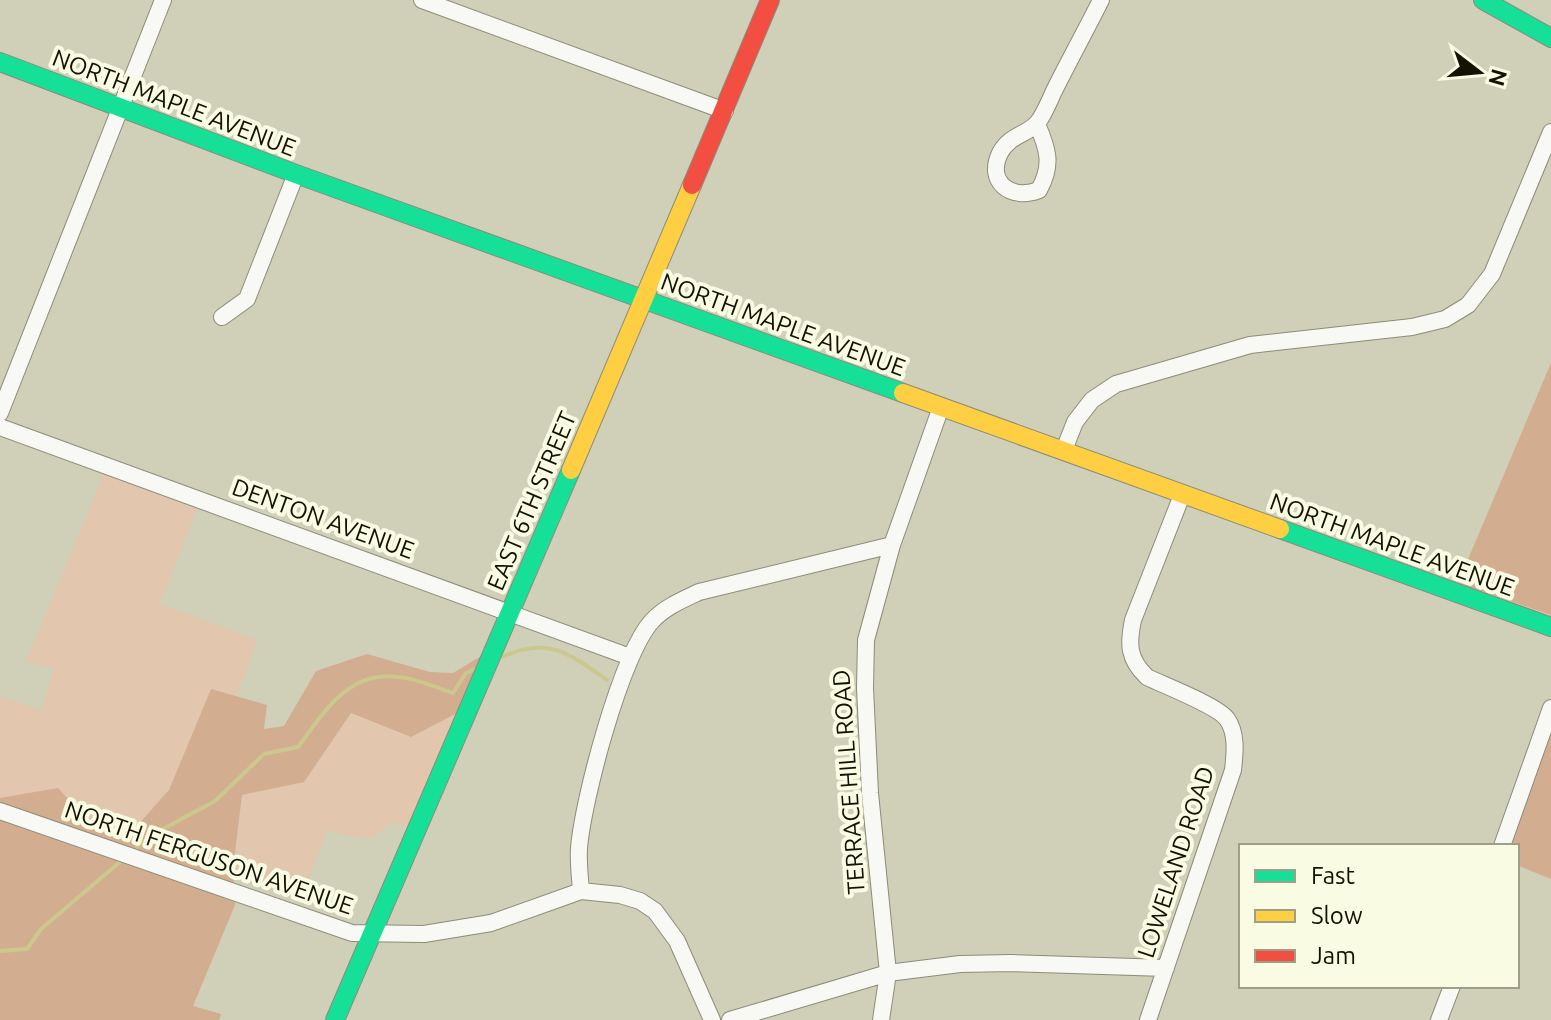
<svg xmlns="http://www.w3.org/2000/svg" width="1551" height="1020" font-family="Ubuntu,sans-serif">
  <style>
    .green { fill: #e2c6ae }
    .forest { fill: #d3ad8f }
    .lines { fill: none; stroke-linecap: round; stroke-linejoin: round }
    .stream { stroke: #cac88d; stroke-width: 4 }
    .street-casing { stroke: #8c8c79; stroke-width: 18 }
    .fast-casing { stroke: #8c8c79; stroke-width: 20 }
    .slow-casing { stroke: #8c8c79; stroke-width: 20 }
    .jam-casing { stroke: #8c8c79; stroke-width: 20 }
    .street { stroke: #f8f8f4; stroke-width: 16 }
    .fast { stroke: #16e098; stroke-width: 18 }
    .slow { stroke: #ffcf43; stroke-width: 18 }
    .jam { stroke: #f24e42; stroke-width: 18 }
    .labels { text-anchor: middle; stroke-width: 8; stroke-linejoin: round; paint-order: stroke }
    .street-label { font-size: 24px; fill: #131203; stroke: #fafbe3 }
  </style>
  <rect width="100%" height="100%" fill="#d0d0b8"/>
  <!-- green -->
  <path class="green" d="M 105,471 L 197,509 L 160,604 L 258,640 L 237,696 L 211,689 L 169,790 L 128,836 L 0,798 L 0,696 L 41,710 L 54,669 L 26,661 Z
    M 461,711 L 408,826 L 392,822 C 365,847 360,838 327,830 L 301,901 L 234,877 L 242,795 L 304,782 L 351,713 L 411,737 Z"/>
  <!-- forest -->
  <path class="forest" d="M 1551,363 L 1551,615 L 1458,583 Z
    M 367,654 L 430,672 L 453,673 L 483,655 L 461,711 L 411,737 L 351,713 L 304,782 L 242,795 L 233,869 L 235,905 L 193,1006 L 221,1014 L 219,1020 L 0,1020 L 0,798 L 58,788 L 91,824 L 128,836 L 169,790 L 211,689 L 267,705 L 264,729 L 284,726 L 316,671 Z
    M 1551,733 L 1551,879 L 1517,865 L 1517,846 L 1510,846 Z"/>
  <g class="lines">
    <!-- stream -->
    <path class="stream" d="M 502,657 C 548,636 569,653 607,680
      M 137,847 L 150,836 L 215,801 L 264,754 L 298,747 C 318,720 341,682 378,677 C 403,673 430,685 453,693 L 466,673 L 475,669
      M 0,951 L 27,949 L 41,929 L 121,861"/>
    <!-- street casing -->
    <g class="street-casing">
      <path id="street" d="M 422,0 L 725,111
        M 1037,124 C 1048,149 1053,165 1039,190 C 1011,201 986,182 1000,153 C 1010,134 1028,135 1038,122 C 1045,113 1050,99 1055,89 C 1070,59 1086,30 1101,0
        M 222,317 L 247,299 L 296,174
        M 0,413 L 163,0
        M 0,427 L 630,657
        M 1064,450 L 1075,422 L 1092,400 L 1116,384 L 1250,345 L 1412,327 L 1445,319 L 1468,305 L 1492,274 L 1551,132
        M 0,811 L 352,933 L 424,934 L 491,923 L 581,891 L 620,895 L 640,901 L 655,911 L 677,941 L 712,1020
        M 1502,846 L 1551,708
        M 581,891 C 580,877 578,862 579,848 C 583,800 621,655 652,621 C 665,607 682,600 699,592 L 892,545
        M 730,1020 L 888,973 L 960,964 L 1011,963 L 1166,968
        M 881,1020 L 888,973 L 870,793 L 865,688 L 866,640 L 892,545 L 941,407
        M 1148,1020 L 1233,770 C 1235,753 1237,733 1227,719 C 1218,706 1163,685 1147,677 C 1128,659 1128,644 1133,620 L 1182,495
        M 1439,1020 L 1452,986"/>
    </g>
    <!-- fast casing -->
    <g class="fast-casing">
      <path id="fast" d="M 1483,0 L 1551,38
        M 0,62 L 296,174 L 903,393
        M 1280,529 L 1551,627
        M 335,1020 L 571,470"/>
    </g>
    <!-- slow casing -->
    <g class="slow-casing">
      <path id="slow" d="M 903,393 L 1280,529
        M 571,470 L 692,185"/>
    </g>
    <!-- jam casing -->
    <g class="jam-casing">
      <path id="jam" d="M 692,185 L 770,0"/>
    </g>
    <!-- street -->
    <use href="#street" class="street"/>
    <!-- fast -->
    <use href="#fast" class="fast"/>
    <!-- slow -->
    <use href="#slow" class="slow"/>
    <!-- jam -->
    <use href="#jam" class="jam"/>
  </g>
  <g class="labels">
    <!-- street labels -->
    <g class="street-label">
      <text transform="translate(174 103) rotate(21)" y="8">NORTH MAPLE AVENUE</text>
      <text transform="translate(783 325) rotate(20)" y="8">NORTH MAPLE AVENUE</text>
      <text transform="translate(532 501) rotate(-67)" y="8">EAST 6TH STREET</text>
      <text transform="translate(323 519) rotate(20)" y="8">DENTON AVENUE</text>
      <text transform="translate(1392 545) rotate(20)" y="8">NORTH MAPLE AVENUE</text>
      <text transform="translate(849 782) rotate(-94)" y="8">TERRACE HILL ROAD</text>
      <text transform="translate(209 858) rotate(19)" y="8">NORTH FERGUSON AVENUE</text>
      <text transform="translate(1176 862) rotate(-72)" y="8">LOWELAND ROAD</text>
    </g>
  </g>
  <!-- legend -->
  <rect x="1239" y="844" width="280" height="144" fill="#fafbe3" stroke="#9e9e89" stroke-width="2"/>
  <rect x="1255" y="870" width="40" height="12" fill="#16e098" stroke="#9e9e89" stroke-width="2"/>
  <text x="1311" y="884" font-size="24" fill="#131203">Fast</text>
  <rect x="1255" y="910" width="40" height="12" fill="#ffcf43" stroke="#9e9e89" stroke-width="2"/>
  <text x="1311" y="924" font-size="24" fill="#131203">Slow</text>
  <rect x="1255" y="950" width="40" height="12" fill="#f24e42" stroke="#9e9e89" stroke-width="2"/>
  <text x="1311" y="964" font-size="24" fill="#131203">Jam</text>
  <!-- north arrow -->
  <g transform="translate(1479 72) rotate(106)" stroke="#fafbe3" stroke-width="6" paint-order="stroke">
  <path d="M0-6L14 30L0 20L-14 30Z" fill="#131203"/>
  <text y="-12" font-size="22" font-weight="bold" text-anchor="middle" fill="#131203">N</text>
  </g>
</svg>
